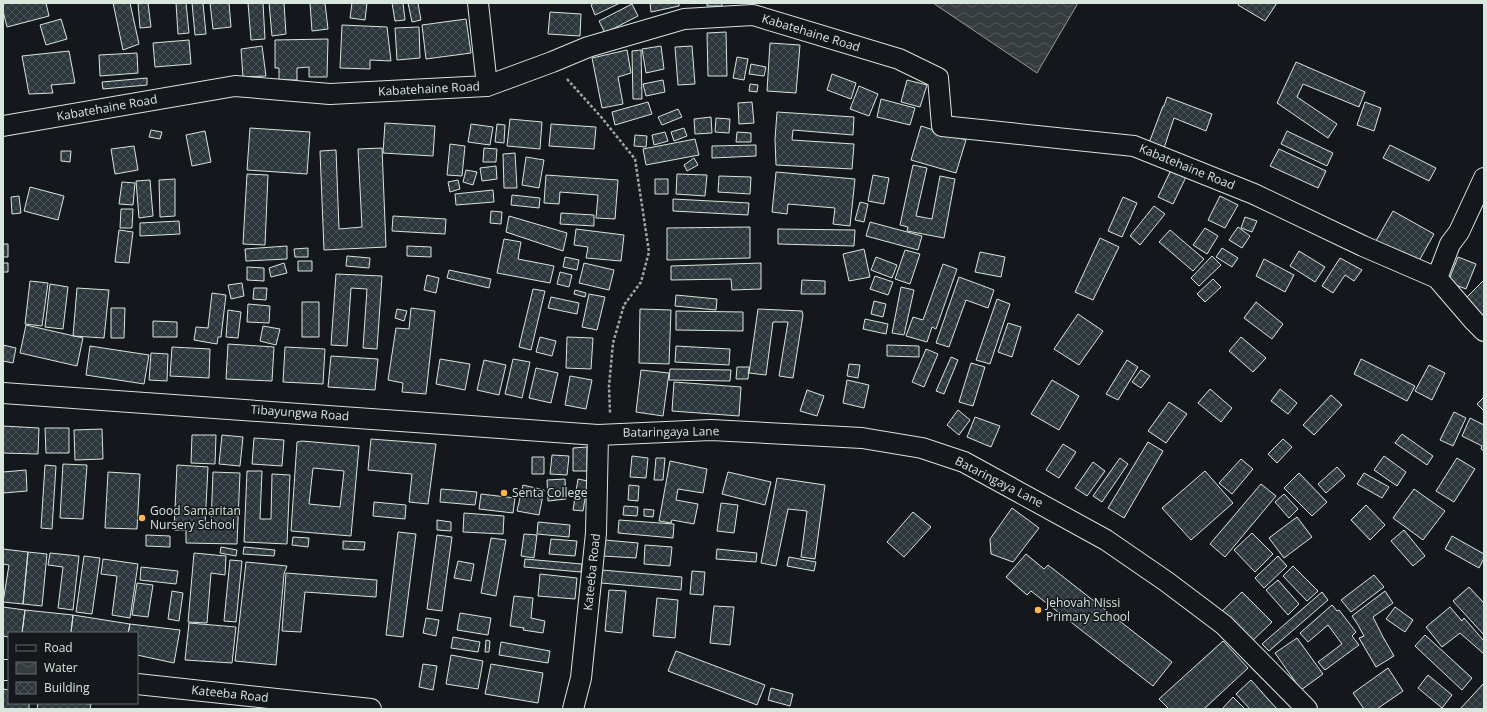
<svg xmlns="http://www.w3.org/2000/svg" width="1487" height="712" font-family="'Open Sans',sans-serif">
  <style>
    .water { fill: url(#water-waves); stroke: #939e99 }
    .building { fill: url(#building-cross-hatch); stroke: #d8e6dc; fill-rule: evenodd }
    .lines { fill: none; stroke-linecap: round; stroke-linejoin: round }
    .minor-casing { stroke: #d8e6dc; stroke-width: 22 }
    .path { stroke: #9da8a2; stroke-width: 2.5; stroke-dasharray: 3 2; stroke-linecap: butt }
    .minor { stroke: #14181c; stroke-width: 20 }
    .poi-dot { fill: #ffb74d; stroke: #14181c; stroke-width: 1.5 }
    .labels { text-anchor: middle; stroke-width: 3; stroke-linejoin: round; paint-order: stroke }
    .street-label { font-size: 12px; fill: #d8e6dc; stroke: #14181c }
    .poi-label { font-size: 12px; fill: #d8e6dc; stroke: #14181c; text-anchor: start }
  </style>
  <defs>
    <pattern id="water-waves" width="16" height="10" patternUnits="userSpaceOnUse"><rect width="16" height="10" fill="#363b3e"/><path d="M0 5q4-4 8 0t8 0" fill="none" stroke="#525759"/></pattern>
    <pattern id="building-cross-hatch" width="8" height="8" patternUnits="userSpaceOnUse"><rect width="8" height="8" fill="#2c363c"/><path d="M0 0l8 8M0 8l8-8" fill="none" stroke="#4a5358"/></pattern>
  </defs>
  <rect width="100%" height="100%" fill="#14181c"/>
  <!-- water -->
  <path class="water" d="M 933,3 L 1078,3 L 1037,73 Z"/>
  <!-- building -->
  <path class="building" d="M 3,3 L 46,3 L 49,16 L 7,27 L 3,11 Z
    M 113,3 L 130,3 L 139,44 L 123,50 Z
    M 138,3 L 148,3 L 151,27 L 140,28 Z
    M 176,3 L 186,3 L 189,33 L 178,34 Z
    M 192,3 L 203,3 L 206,34 L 195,35 Z
    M 210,3 L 229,3 L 231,27 L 213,29 Z
    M 248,3 L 263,3 L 265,39 L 251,40 Z
    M 269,3 L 284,3 L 286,34 L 272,36 Z
    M 310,3 L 325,3 L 328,29 L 312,31 Z
    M 352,3 L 367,3 L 365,20 L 350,18 Z
    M 392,3 L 403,3 L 405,20 L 395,21 Z
    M 408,3 L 418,3 L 421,20 L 412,22 Z
    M 594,3 L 620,3 L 595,15 L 591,5 Z
    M 650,3 L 679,3 L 679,6 L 651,12 Z
    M 707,3 L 722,3 L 722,6 L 707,6 Z
    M 1239,3 L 1277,3 L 1265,21 L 1238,5 Z
    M 632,4 L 638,16 L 605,33 L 599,21 Z
    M 550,12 L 581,14 L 580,36 L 548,34 Z
    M 61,19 L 67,39 L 46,45 L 40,25 Z
    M 466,19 L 471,53 L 426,59 L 422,25 Z
    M 342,25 L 387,27 L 391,61 L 370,60 L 370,69 L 340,68 Z
    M 419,27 L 420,58 L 397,60 L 395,28 Z
    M 726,32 L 727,76 L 708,76 L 707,33 Z
    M 328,39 L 327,77 L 309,77 L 309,67 L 297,68 L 297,80 L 279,80 L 279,68 L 275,68 L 275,40 Z
    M 189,40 L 191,64 L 155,67 L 153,43 Z
    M 770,43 L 800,45 L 796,93 L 767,91 Z
    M 262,46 L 266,76 L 243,77 L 241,49 Z
    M 661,46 L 664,69 L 646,73 L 642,49 Z
    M 692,46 L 695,84 L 678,85 L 675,47 Z
    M 627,50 L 631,73 L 618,77 L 623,104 L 602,108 L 592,58 Z
    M 641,50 L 642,99 L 633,99 L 632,51 Z
    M 69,51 L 75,83 L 51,85 L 53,93 L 29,94 L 22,56 Z
    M 137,53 L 138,73 L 100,76 L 99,55 Z
    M 737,57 L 748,59 L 744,80 L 733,78 Z
    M 1296,62 L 1365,92 L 1359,107 L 1303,84 L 1297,97 L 1337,124 L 1328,138 L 1277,103 Z
    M 751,64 L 766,67 L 764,76 L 749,74 Z
    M 832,74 L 856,83 L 851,99 L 827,90 Z
    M 147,78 L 147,85 L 103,89 L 102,82 Z
    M 663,80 L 665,92 L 646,96 L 643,84 Z
    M 907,80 L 927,85 L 920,107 L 901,102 Z
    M 750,84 L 758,85 L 757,92 L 749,91 Z
    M 859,86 L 878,94 L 869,116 L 850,109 Z
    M 1167,97 L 1212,114 L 1206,131 L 1174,118 L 1164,148 L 1149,143 L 1163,106 L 1164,106 Z
    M 881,99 L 915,108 L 910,125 L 877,117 Z
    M 648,102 L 652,114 L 615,125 L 612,112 Z
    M 752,102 L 754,123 L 739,124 L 738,103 Z
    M 1365,102 L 1381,108 L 1374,131 L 1357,125 Z
    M 678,109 L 682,117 L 662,125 L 658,117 Z
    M 777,112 L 854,117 L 853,135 L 793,130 L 792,140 L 854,144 L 852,169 L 776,165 L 775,139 Z
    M 711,117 L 712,133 L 695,134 L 694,119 Z
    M 716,118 L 730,119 L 729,133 L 715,132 Z
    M 510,119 L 542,122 L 540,149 L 507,146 Z
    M 385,123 L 435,126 L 433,156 L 383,153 Z
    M 471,124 L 493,127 L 490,145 L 468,142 Z
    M 497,124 L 505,125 L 504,143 L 495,142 Z
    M 551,124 L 596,127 L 594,149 L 549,146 Z
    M 921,126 L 966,140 L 956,173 L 911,160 Z
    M 250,128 L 310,132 L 307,174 L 247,170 Z
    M 684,128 L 687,136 L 674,141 L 671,132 Z
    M 151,130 L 162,132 L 160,139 L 149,137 Z
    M 205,131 L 211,162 L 192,166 L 186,135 Z
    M 1287,131 L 1333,153 L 1327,166 L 1281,144 Z
    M 665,132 L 668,141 L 654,145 L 652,135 Z
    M 737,132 L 751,133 L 751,142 L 736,142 Z
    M 635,135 L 647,136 L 646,147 L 634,146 Z
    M 695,139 L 699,155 L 646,165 L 643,149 Z
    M 450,144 L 465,146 L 462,176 L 447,175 Z
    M 756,145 L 756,156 L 712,158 L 712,146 Z
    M 1390,145 L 1436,168 L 1429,181 L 1383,158 Z
    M 134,146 L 138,170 L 115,174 L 111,149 Z
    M 382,148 L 386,247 L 324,250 L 320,151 L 336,150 L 339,229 L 362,227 L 358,149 Z
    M 484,148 L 497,149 L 496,162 L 483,162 Z
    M 1279,149 L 1326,171 L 1318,188 L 1270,166 Z
    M 61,151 L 71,151 L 70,162 L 61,161 Z
    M 515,153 L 517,188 L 504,188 L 503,154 Z
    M 526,157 L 544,160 L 539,188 L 522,185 Z
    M 694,158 L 698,165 L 687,171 L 684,165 Z
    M 913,165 L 927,168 L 916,216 L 932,219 L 940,176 L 955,179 L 944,238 L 907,231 L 908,227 L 900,225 Z
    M 496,166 L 497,179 L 482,181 L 480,168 Z
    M 466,170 L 477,172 L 473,185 L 463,182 Z
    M 1171,170 L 1186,177 L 1173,204 L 1158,197 Z
    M 776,172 L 855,179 L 850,226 L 833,224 L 835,208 L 788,204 L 787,214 L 772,212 Z
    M 247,174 L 268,175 L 265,245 L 243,244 Z
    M 677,174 L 707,175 L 705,196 L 676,194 Z
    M 546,175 L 618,180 L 615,219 L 596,218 L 598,195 L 560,192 L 559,204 L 544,203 Z
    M 873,175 L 889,178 L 884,204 L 868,201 Z
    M 719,176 L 751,177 L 750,194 L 718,192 Z
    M 175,179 L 175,216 L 160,217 L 159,180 Z
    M 655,179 L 668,179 L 668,194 L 655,194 Z
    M 150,180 L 153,216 L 139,218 L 136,181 Z
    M 458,180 L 460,189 L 450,192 L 448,182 Z
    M 122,182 L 135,183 L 133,205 L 119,204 Z
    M 30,187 L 64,196 L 58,220 L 24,211 Z
    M 493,190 L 494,202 L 456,205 L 455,194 Z
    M 512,195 L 540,198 L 539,208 L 511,205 Z
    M 19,196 L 21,213 L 12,214 L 11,197 Z
    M 1220,196 L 1238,205 L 1225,228 L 1208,220 Z
    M 1123,197 L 1137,203 L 1122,237 L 1108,231 Z
    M 673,199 L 749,203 L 748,215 L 673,211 Z
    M 860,202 L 868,204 L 864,222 L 855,220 Z
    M 1154,206 L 1165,214 L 1140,245 L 1130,236 Z
    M 121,209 L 133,209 L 132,228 L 120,228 Z
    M 491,211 L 502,212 L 501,224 L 490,223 Z
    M 1393,211 L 1434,234 L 1415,268 L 1373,246 Z
    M 561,213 L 594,215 L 594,226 L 560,224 Z
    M 393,216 L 446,219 L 445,234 L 392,231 Z
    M 509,216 L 567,233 L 563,251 L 506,232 Z
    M 1245,217 L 1257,221 L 1252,232 L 1241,228 Z
    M 179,221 L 180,234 L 140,236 L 140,223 Z
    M 870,222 L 922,236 L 918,250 L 866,236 Z
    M 750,227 L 750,258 L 667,260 L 667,228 Z
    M 1238,227 L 1250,236 L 1242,248 L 1229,240 Z
    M 1205,228 L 1218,236 L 1207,254 L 1193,245 Z
    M 576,229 L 624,235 L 621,261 L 586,258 L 588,247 L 574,245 Z
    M 778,229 L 855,230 L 854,246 L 778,244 Z
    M 119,230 L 133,232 L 129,263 L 115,262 Z
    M 1170,230 L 1204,259 L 1193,271 L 1159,242 Z
    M 1100,238 L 1119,247 L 1093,300 L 1075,292 Z
    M 504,239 L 521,242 L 518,259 L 554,266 L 550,283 L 497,273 Z
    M 3,244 L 8,244 L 8,257 L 3,257 Z
    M 287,246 L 287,259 L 246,261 L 245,249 Z
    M 407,246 L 431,247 L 431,257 L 407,256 Z
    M 308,248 L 308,257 L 295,257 L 294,249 Z
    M 1222,248 L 1238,258 L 1232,267 L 1216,257 Z
    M 864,249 L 870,277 L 849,281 L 843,254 Z
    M 905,250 L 920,254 L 910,284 L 895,279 Z
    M 1299,251 L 1325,267 L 1315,282 L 1290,266 Z
    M 980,252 L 1005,257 L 1001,277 L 975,272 Z
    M 347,256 L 370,258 L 369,268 L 346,266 Z
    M 1212,256 L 1221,265 L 1199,286 L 1191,278 Z
    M 565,257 L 579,260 L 577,270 L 563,267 Z
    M 876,257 L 897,265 L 892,278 L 871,270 Z
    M 1458,257 L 1476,264 L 1466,289 L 1448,282 Z
    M 1340,258 L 1362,270 L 1354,281 L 1345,275 L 1333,293 L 1322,286 Z
    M 1264,259 L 1294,275 L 1285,292 L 1256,276 Z
    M 298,261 L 312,261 L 312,271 L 298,271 Z
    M 3,263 L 8,263 L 8,272 L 3,272 Z
    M 284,263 L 287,273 L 271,277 L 269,268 Z
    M 584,263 L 614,270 L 609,290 L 579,283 Z
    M 761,263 L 761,289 L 732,290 L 731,279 L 671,280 L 671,266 Z
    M 943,264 L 957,269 L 936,329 L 932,327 L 927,342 L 906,336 L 913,317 L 923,320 Z
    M 247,267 L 264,268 L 264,281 L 247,280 Z
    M 449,270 L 491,279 L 489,288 L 447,278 Z
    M 560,272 L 572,275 L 569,287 L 557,284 Z
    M 336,274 L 382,276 L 377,349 L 363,348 L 367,289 L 351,288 L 347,346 L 331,345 Z
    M 427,275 L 439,278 L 436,293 L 424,290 Z
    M 875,276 L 893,282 L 888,295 L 870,289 Z
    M 959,277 L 994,290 L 988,308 L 966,300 L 949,347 L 936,343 Z
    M 1213,279 L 1221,287 L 1205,302 L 1197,294 Z
    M 802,280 L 825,281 L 825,294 L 801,294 Z
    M 1484,280 L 1484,317 L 1466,298 Z
    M 30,281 L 48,283 L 42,326 L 25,324 Z
    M 242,283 L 244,296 L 231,299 L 228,285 Z
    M 50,284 L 68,287 L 63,329 L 45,327 Z
    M 901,287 L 914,290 L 904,335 L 892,333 Z
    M 77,288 L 109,290 L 104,338 L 73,336 Z
    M 254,288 L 267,288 L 266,300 L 253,299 Z
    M 533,289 L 545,291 L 531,350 L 519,347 Z
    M 575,290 L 586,293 L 585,297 L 574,294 Z
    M 212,293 L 226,295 L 221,337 L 218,337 L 217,344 L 194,340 L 196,327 L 208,328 Z
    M 589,294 L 605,297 L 597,330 L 582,327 Z
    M 676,295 L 717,299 L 716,310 L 675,306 Z
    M 551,297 L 579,303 L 577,314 L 548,308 Z
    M 997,299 L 1010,304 L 990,364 L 976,360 Z
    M 874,301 L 886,304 L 883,317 L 871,314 Z
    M 302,302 L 319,302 L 319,337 L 302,337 Z
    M 1256,302 L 1283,324 L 1272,339 L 1244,318 Z
    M 248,304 L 270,306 L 269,323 L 247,322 Z
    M 111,308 L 125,308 L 124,338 L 111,338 Z
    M 411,308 L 435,311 L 426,394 L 402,392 L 403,383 L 388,380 L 396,328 L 409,329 Z
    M 397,309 L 407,311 L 404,321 L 395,318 Z
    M 640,309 L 671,310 L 669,364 L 639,363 Z
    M 758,309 L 802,311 L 803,315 L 793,378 L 779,376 L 788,322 L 773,322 L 766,375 L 749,373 Z
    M 228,310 L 241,312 L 238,338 L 226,337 Z
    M 676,311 L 743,312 L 743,331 L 676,330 Z
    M 1078,314 L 1103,331 L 1079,365 L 1054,349 Z
    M 865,319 L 888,324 L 886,334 L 863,329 Z
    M 153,321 L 177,322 L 177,337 L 153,337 Z
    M 1008,323 L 1021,327 L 1012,357 L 998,352 Z
    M 26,325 L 83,338 L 77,366 L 20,353 Z
    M 263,326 L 280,329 L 276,345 L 260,341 Z
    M 540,337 L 556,341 L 552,356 L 536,352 Z
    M 567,337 L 593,338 L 591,369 L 566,368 Z
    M 1241,337 L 1266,358 L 1253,372 L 1229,351 Z
    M 228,344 L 274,347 L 272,381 L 226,379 Z
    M 3,345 L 16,348 L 13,363 L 3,361 Z
    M 887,345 L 919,346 L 919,357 L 887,356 Z
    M 90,346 L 149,355 L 144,384 L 86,375 Z
    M 676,346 L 730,349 L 729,365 L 675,362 Z
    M 172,347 L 210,349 L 209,378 L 170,376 Z
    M 285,347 L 325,349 L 323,384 L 283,382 Z
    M 926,349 L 938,354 L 924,387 L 912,382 Z
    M 151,353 L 168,354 L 167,381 L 149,380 Z
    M 331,356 L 378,359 L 375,390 L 328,387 Z
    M 951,357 L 958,360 L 944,394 L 936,391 Z
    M 440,359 L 470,364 L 465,390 L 436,384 Z
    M 513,359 L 530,362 L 522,398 L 505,394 Z
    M 1361,359 L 1415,386 L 1407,401 L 1354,374 Z
    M 484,360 L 506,365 L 499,395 L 477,390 Z
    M 1127,360 L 1138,367 L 1118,400 L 1106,394 Z
    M 971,363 L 985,367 L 973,406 L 959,402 Z
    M 849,364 L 860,365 L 858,378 L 847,376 Z
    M 1429,365 L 1445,373 L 1432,400 L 1415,391 Z
    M 737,367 L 749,367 L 748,379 L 736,379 Z
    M 536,368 L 558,373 L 551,403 L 529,398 Z
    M 670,369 L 731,370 L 730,381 L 669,380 Z
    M 641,370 L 669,373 L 663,416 L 636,412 Z
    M 1141,370 L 1150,376 L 1141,388 L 1132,382 Z
    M 570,376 L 592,380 L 586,409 L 565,405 Z
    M 847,380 L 869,385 L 864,408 L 843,403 Z
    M 1052,380 L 1079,396 L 1059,430 L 1031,414 Z
    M 674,382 L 741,387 L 739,416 L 672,411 Z
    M 1210,389 L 1232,408 L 1221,422 L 1198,403 Z
    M 1280,389 L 1297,403 L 1288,414 L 1271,401 Z
    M 807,390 L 824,396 L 817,416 L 800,411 Z
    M 1331,395 L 1342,405 L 1314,435 L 1303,425 Z
    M 1484,397 L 1484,411 L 1477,404 Z
    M 1169,402 L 1187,414 L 1166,443 L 1148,431 Z
    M 958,410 L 970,420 L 959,435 L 947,425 Z
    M 1454,412 L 1466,418 L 1453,446 L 1440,440 Z
    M 975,417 L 1000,426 L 991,447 L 967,437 Z
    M 1470,418 L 1484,425 L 1484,451 L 1481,449 L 1482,446 L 1462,436 Z
    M 3,426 L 39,428 L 38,454 L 3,453 Z
    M 45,428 L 69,428 L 69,453 L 46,453 Z
    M 102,429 L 103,459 L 75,460 L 74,430 Z
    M 1402,434 L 1433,456 L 1427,465 L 1395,443 Z
    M 192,435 L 216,435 L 215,464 L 191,463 Z
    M 222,435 L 243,437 L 240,466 L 219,464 Z
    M 254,438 L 284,440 L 282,466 L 252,464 Z
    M 371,439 L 436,444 L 428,504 L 409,502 L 412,474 L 368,470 Z
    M 1283,439 L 1292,447 L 1277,463 L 1268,454 Z
    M 302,441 L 359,446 L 351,536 L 291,531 L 297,442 ZM 313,468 L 344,471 L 340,507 L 309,504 Z
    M 1148,442 L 1163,451 L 1124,518 L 1108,508 Z
    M 1063,444 L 1076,452 L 1059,478 L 1046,470 Z
    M 587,447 L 587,471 L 573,471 L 573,448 Z
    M 552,455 L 569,456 L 567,475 L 550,474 Z
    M 632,456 L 648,458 L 646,478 L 630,477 Z
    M 1384,456 L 1406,472 L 1397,486 L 1374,470 Z
    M 532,457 L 544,457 L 544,474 L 532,474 Z
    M 656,458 L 665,458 L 663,480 L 654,480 Z
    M 1120,458 L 1128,464 L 1102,502 L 1093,496 Z
    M 1457,458 L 1475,469 L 1454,502 L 1436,491 Z
    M 1241,459 L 1253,469 L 1232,494 L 1219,483 Z
    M 670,461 L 707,469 L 703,493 L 678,489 L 676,500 L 698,504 L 694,524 L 672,520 L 671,523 L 659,521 Z
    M 1093,462 L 1105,471 L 1087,496 L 1075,488 Z
    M 63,464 L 87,465 L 83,519 L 60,518 Z
    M 45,465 L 56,466 L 52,529 L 41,528 Z
    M 177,465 L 208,467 L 205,525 L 211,525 L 213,472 L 240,473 L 237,544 L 186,543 L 186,530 L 174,530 Z
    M 1337,467 L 1345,476 L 1326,493 L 1318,484 Z
    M 26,470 L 27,491 L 3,493 L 3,472 Z
    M 247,471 L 262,471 L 260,519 L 271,519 L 272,474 L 290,475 L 287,544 L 244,542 Z
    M 1205,471 L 1233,503 L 1191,540 L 1162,508 Z
    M 108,472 L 140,474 L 137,529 L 105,528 Z
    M 728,472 L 771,482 L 765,505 L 722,494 Z
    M 1299,473 L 1327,502 L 1312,516 L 1284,488 Z
    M 1364,473 L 1389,487 L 1382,498 L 1357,484 Z
    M 777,478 L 825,485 L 815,559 L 801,557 L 807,511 L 788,509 L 776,566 L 761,563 Z
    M 565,479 L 566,499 L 548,501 L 547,480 Z
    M 578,479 L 588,481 L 583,511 L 573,510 Z
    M 1261,484 L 1276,496 L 1225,557 L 1210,544 Z
    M 523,485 L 544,490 L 539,515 L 517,511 Z
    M 629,485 L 639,486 L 638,501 L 628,500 Z
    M 441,489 L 477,492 L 475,505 L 440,502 Z
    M 1414,489 L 1445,511 L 1423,540 L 1393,518 Z
    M 481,494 L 515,498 L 513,513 L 479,509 Z
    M 1284,494 L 1298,509 L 1289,518 L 1275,502 Z
    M 374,502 L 406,505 L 405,519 L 373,516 Z
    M 721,503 L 738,505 L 734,533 L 717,531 Z
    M 1366,505 L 1385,525 L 1370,540 L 1351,520 Z
    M 624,506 L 638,507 L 637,516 L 623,515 Z
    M 1012,508 L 1039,528 L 1013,562 L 991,554 L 990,539 Z
    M 644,509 L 654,510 L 653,517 L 644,516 Z
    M 913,512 L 931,527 L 904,557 L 887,542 Z
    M 464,513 L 504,516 L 503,534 L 463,532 Z
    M 1297,517 L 1312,537 L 1284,558 L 1269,538 Z
    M 437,520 L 451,522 L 451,531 L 437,530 Z
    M 619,520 L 674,524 L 673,538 L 618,533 Z
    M 538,522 L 570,525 L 569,537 L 537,534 Z
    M 1404,530 L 1425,556 L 1413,566 L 1391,541 Z
    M 398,532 L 416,534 L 403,637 L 386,635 Z
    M 1252,533 L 1273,554 L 1255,572 L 1234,550 Z
    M 524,534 L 537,535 L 534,558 L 521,556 Z
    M 146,535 L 170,536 L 170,547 L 146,546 Z
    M 437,535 L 452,537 L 442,611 L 427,609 Z
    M 1452,536 L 1484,554 L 1484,558 L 1479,568 L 1445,549 Z
    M 293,537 L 309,538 L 308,547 L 292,545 Z
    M 491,538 L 506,540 L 496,596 L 481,593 Z
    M 551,539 L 577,541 L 575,556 L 549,554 Z
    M 605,540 L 638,543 L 636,558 L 603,556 Z
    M 343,541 L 365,542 L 364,550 L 343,549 Z
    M 645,545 L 672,547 L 670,566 L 644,564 Z
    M 221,547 L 237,550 L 236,556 L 220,553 Z
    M 244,547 L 275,550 L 274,556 L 243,554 Z
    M 3,549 L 28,552 L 23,604 L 3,602 L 9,565 L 3,564 Z
    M 717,549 L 757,553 L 756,562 L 716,559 Z
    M 28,552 L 47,554 L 42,606 L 23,604 Z
    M 50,553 L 79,556 L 73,610 L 58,608 L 63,567 L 48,565 Z
    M 194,553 L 226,556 L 225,575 L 211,573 L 207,623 L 188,622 Z
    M 1026,554 L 1044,569 L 1048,565 L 1172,662 L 1153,686 L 1031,591 L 1027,595 L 1006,577 Z
    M 84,556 L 100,558 L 92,614 L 76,612 Z
    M 1278,556 L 1287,566 L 1264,588 L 1255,578 Z
    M 789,557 L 816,562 L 814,571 L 787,566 Z
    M 103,559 L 138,564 L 130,618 L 112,615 L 117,576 L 101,574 Z
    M 525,559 L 582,564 L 581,572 L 524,567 Z
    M 230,560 L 242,561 L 236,622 L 224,621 Z
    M 458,561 L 474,564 L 471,581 L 454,578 Z
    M 246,562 L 287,566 L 284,574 L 276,665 L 235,661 Z
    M 1293,566 L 1318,591 L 1307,601 L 1283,576 Z
    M 141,567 L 178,571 L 176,584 L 140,580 Z
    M 602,570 L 682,577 L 681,590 L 601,583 Z
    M 692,571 L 705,572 L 703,595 L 690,594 Z
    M 286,573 L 377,580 L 376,597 L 305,592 L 301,632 L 282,631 Z
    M 540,574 L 577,578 L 575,599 L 538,596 Z
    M 1374,575 L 1384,587 L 1351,612 L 1341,600 Z
    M 1278,580 L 1299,604 L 1288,615 L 1266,590 Z
    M 137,583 L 153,585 L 148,617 L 132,615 Z
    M 1469,587 L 1484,603 L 1484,635 L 1453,601 Z
    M 609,590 L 626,591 L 622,633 L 605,631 Z
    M 172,591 L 183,593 L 179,621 L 168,619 Z
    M 1385,591 L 1393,603 L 1373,617 L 1383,637 L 1394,656 L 1376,667 L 1359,638 L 1364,636 L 1358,625 L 1352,616 Z
    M 1242,592 L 1272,622 L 1251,642 L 1221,612 Z
    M 1322,592 L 1328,600 L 1269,651 L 1262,644 Z
    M 514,596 L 533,598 L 531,618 L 545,621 L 543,633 L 523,630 L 524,628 L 510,626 Z
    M 657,598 L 678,600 L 675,638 L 653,636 Z
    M 1332,605 L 1337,611 L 1339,610 L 1356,632 L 1352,636 L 1359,645 L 1325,670 L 1318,662 L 1342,644 L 1328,625 L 1308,642 L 1300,633 Z
    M 714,606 L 734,607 L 730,645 L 710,643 Z
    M 3,607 L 25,610 L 22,633 L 9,633 L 9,637 L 3,636 Z
    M 1395,607 L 1413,620 L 1405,632 L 1386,619 Z
    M 1450,607 L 1462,621 L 1464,618 L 1484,641 L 1484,654 L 1460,633 L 1442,647 L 1426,627 Z
    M 25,610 L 73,615 L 71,633 L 22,633 Z
    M 460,613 L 491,618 L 488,635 L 457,630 Z
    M 73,615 L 130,624 L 128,633 L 71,633 Z
    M 426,618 L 439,620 L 436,636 L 423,633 Z
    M 189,623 L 236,627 L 232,663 L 185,660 Z
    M 130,624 L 180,630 L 174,663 L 137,655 L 137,633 L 128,633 Z
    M 1425,635 L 1472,678 L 1462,690 L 1415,646 Z
    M 453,637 L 480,642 L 478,652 L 451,648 Z
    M 1297,638 L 1323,674 L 1301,690 L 1275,653 Z
    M 486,640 L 490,641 L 489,652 L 485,652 Z
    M 1223,641 L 1248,668 L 1204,709 L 1169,709 L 1159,699 Z
    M 501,642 L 550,651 L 548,663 L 499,655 Z
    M 676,651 L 765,685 L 757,705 L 668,671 Z
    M 451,655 L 483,661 L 478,689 L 446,684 Z
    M 423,664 L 437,666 L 433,690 L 419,687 Z
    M 491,664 L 543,673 L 538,703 L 485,694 Z
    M 1388,668 L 1403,691 L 1377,709 L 1364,709 L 1353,693 Z
    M 1428,675 L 1452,695 L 1442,708 L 1418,688 Z
    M 1251,680 L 1277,709 L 1250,709 L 1236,694 Z
    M 1484,683 L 1484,709 L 1460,709 Z
    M 771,688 L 793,694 L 790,706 L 768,700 Z
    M 3,689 L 9,690 L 9,703 L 29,703 L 29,709 L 3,709 Z
    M 1233,697 L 1245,709 L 1222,709 Z
    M 38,703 L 78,703 L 91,704 L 90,709 L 37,709 Z"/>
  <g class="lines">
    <!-- minor casing -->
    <g class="minor-casing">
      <path id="minor" d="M 478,3 L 487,86
        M 3,126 L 235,86 L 330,94 L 487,86 L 552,62 L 588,47 L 684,19 L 753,15 L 899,59 L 938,78 L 942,126 L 1134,146 L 1254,194 L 1363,246 L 1437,278
        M 1484,178 L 1459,232 L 1450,244 L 1437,278 L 1474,321 L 1484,331
        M 3,393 L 598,435 L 711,430 L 862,438 L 922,448 L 964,462 L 1106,540 L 1167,582 L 1224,625 L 1307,709
        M 3,670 L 9,670
        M 137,684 L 371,709
        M 573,709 L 581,678 L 596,533 L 598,435"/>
    </g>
    <!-- path -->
    <path class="path" d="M 567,79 L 602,118 L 635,159 L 649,252 L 641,282 L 624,305 L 613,343 L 609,386 L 610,413"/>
    <!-- minor -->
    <use href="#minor" class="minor"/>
  </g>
  <!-- markers -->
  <g class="poi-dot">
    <circle cx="504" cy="493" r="4"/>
    <circle cx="142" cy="518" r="4"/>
    <circle cx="1038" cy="610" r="4"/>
  </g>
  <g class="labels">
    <!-- street labels -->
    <g class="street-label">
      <text transform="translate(811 33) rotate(17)" y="4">Kabatehaine Road</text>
      <text transform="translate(429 89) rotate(-3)" y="4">Kabatehaine Road</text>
      <text transform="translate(107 108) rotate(-10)" y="4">Kabatehaine Road</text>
      <text transform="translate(1187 167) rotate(22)" y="4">Kabatehaine Road</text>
      <text transform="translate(300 413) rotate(4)" y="4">Tibayungwa Road</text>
      <text transform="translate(671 432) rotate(-1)" y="4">Bataringaya Lane</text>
      <text transform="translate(999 482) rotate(27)" y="4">Bataringaya Lane</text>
      <text transform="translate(592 572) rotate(-84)" y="4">Kateeba Road</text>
      <text transform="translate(230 694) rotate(6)" y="4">Kateeba Road</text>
    </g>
    <!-- poi labels -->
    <g class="poi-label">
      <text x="512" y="497">Senta College</text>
      <text x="150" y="515">Good Samaritan<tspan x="150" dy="14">Nursery School</tspan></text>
      <text x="1046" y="607">Jehovah Nissi<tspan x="1046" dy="14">Primary School</tspan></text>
    </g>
  </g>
  <!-- border -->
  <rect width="1487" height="712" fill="none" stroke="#d8e6dc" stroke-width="8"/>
  <!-- legend -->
  <rect x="8" y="632" width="130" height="72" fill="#14181c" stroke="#626a69"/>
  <rect x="16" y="645" width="20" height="6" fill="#14181c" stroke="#626a69"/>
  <text x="44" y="652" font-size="12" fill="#d8e6dc">Road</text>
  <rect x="16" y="662" width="20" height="12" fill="url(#water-waves)" stroke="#626a69"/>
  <text x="44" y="672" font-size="12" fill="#d8e6dc">Water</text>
  <rect x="16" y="682" width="20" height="12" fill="url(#building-cross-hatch)" stroke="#626a69"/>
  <text x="44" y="692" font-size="12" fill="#d8e6dc">Building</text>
</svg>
